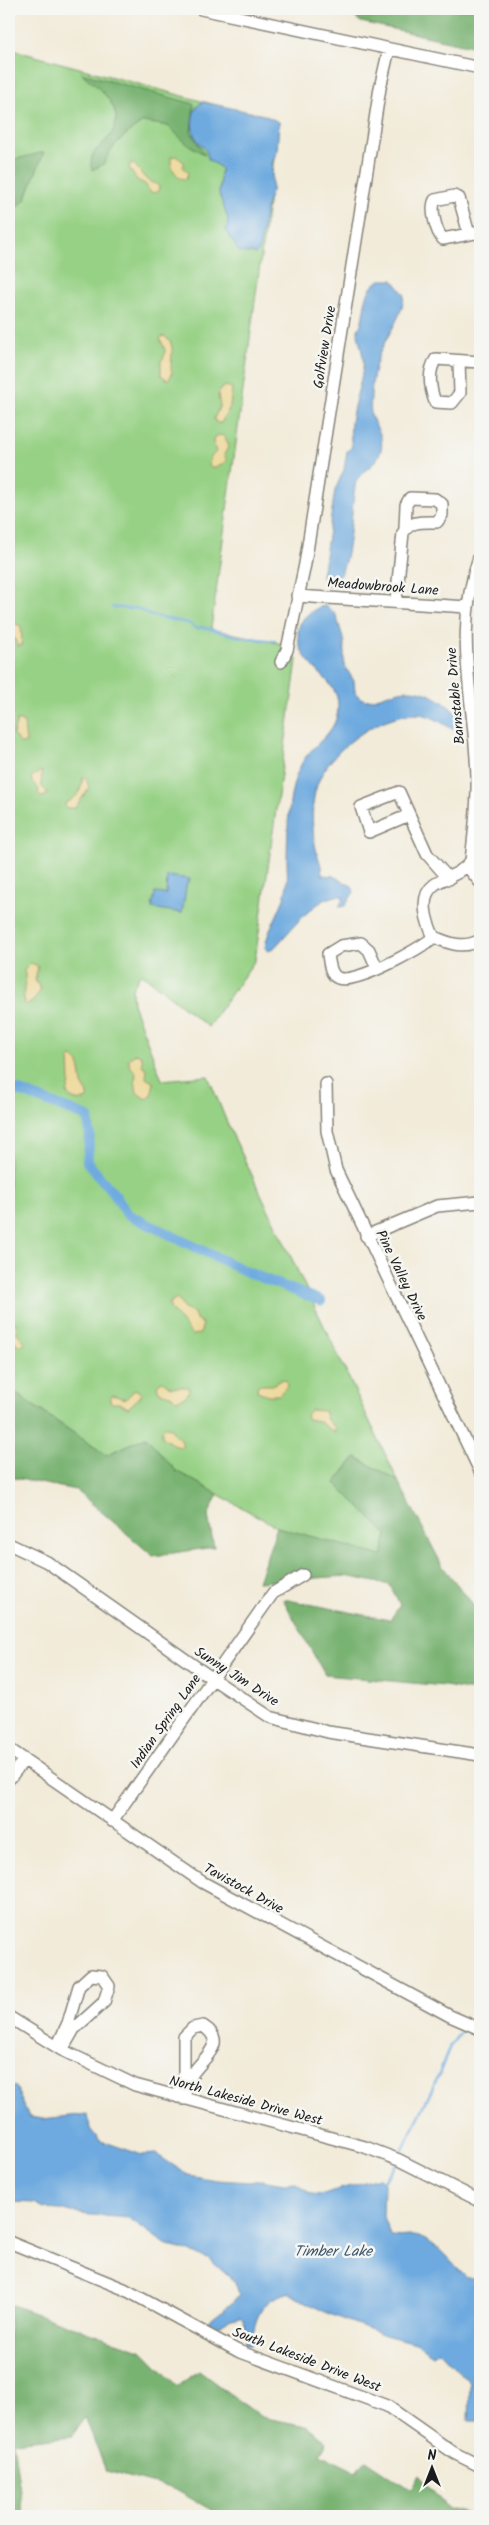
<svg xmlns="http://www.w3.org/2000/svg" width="489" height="2525" font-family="Kalam,sans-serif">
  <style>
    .green { fill: #97d185; stroke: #5a7650 }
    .forest { fill: #79b372; stroke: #4a6847 }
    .sand { fill: #eeda9e; stroke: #857b5d }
    .water { fill: #6eaadf; stroke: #45637e }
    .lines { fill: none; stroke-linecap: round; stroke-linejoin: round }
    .stream { stroke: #6eaadf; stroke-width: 2.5 }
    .canal { stroke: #6eaadf; stroke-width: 10 }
    .minor-casing { stroke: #87847a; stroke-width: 14 }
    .minor { stroke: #fff; stroke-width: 11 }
    .labels { text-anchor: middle; stroke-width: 5; stroke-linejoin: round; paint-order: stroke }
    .street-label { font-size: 14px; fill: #1c1c1c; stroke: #f6f6f2 }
    .water-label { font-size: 15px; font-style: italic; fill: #3d556a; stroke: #f6f6f2 }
  </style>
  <rect width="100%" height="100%" fill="#f6f6f2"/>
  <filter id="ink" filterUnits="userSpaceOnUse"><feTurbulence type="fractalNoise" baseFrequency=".02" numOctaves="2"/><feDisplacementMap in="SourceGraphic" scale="10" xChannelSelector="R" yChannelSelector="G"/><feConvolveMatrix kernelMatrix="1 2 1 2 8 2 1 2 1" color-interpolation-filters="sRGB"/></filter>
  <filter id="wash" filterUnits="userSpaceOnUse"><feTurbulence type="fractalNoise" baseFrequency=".0096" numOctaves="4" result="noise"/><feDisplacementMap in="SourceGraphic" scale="20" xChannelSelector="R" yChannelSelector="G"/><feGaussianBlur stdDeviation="1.12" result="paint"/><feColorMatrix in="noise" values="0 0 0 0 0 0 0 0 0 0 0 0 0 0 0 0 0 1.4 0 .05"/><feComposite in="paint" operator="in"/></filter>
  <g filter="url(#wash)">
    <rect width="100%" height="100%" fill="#f2ebd9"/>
    <!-- green -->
    <path class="green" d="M 9,49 L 279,122 L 211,629 L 288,645 L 297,660 L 255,960 L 208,1027 L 141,973 L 132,989 L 133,1004 L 162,1080 L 208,1076 L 228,1125 L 398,1481 L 356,1457 L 335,1483 L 387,1535 L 382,1557 L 277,1527 L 176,1471 L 146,1437 L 106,1455 L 9,1389 Z"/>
    <!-- forest -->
    <path class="forest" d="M 344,9 L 480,9 L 480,48 L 361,22 Z
      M 81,73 L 194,104 L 191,132 L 205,155 L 186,143 L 168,126 L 143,122 C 128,133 110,145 104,164 L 92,170 C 88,152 99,149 109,137 C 130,111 99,88 81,73 Z
      M 44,152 L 25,200 L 9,214 L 9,161 Z
      M 9,1389 L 106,1455 L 146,1437 L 176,1471 L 218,1494 L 208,1516 L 214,1547 L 153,1556 L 76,1490 L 9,1477 L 12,1451 L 9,1450 Z
      M 356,1457 L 398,1481 L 443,1567 L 480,1613 L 480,1692 L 445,1686 L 325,1675 L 283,1599 L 390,1620 L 400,1605 L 390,1585 L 346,1576 L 258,1582 L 277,1527 L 382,1556 L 387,1535 L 335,1483 Z
      M 9,2304 L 143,2351 L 177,2386 L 199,2371 L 261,2417 L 306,2426 L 327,2442 L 320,2454 L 357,2472 L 366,2460 L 411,2490 L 419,2475 L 448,2509 L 476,2516 L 222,2516 L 174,2489 L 106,2471 L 85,2417 L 72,2436 L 13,2442 L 23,2512 L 22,2516 L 9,2516 Z"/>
    <!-- sand -->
    <path class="sand" d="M 176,156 L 184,162 L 183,167 L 188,173 L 186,179 L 179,178 L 171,167 L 171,157 Z
      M 131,163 C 142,168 141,181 156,184 L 159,187 L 158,192 L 151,193 L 145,184 L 137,180 L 129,168 Z
      M 164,336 C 179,346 168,359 172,374 L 168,380 L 161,375 L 161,361 L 164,357 L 165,350 L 160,338 Z
      M 225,386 L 232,388 L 230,407 L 221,423 L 217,423 L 214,419 L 220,405 C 218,395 216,393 225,386 Z
      M 219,435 L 224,436 L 229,445 L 224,455 L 227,460 C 222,466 216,469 209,466 L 210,458 L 216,452 L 213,442 L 214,438 Z
      M 16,624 L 21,626 L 22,646 L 18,646 L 9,627 Z
      M 17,720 L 24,723 L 26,743 L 21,744 L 13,735 Z
      M 42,771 L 41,786 L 47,792 L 47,795 L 42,797 L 38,793 L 39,789 L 32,782 L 31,777 Z
      M 83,777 L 86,778 L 89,788 L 75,808 L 66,808 L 65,803 C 78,798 81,791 83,777 Z
      M 31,963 L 38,966 L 35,980 L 41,990 L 32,1002 L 26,1005 C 20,993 28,982 24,970 Z
      M 136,1053 L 142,1056 L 142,1065 L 147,1069 L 146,1078 L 154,1083 L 151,1095 L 146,1099 L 137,1093 L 135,1080 L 136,1073 L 129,1065 L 129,1059 Z
      M 73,1057 L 79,1063 L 82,1084 L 88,1094 L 87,1099 C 80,1102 70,1100 67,1093 L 70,1083 L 69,1059 Z
      M 177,1298 L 184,1309 L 194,1313 L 196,1319 L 203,1324 L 200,1334 L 192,1335 L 170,1308 L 169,1303 Z
      M 12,1321 L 16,1323 L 17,1333 L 25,1342 L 24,1345 L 19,1345 C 12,1340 4,1328 12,1321 Z
      M 282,1379 L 286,1380 L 287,1386 L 279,1395 L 268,1395 L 257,1391 L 258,1385 L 273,1385 Z
      M 162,1381 L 171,1387 L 188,1387 L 189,1391 L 185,1397 L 176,1400 L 171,1395 L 159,1392 L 157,1385 Z
      M 135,1389 L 141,1393 L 141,1396 L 128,1408 L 120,1403 L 111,1403 L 110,1400 L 112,1395 L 126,1399 Z
      M 310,1410 L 324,1411 L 327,1420 L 336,1429 L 334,1433 L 318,1421 L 307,1419 L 306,1415 Z
      M 166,1427 L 171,1428 L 174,1434 L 182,1440 L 182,1447 L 175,1446 L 162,1437 L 162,1429 Z"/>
    <!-- water -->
    <path class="water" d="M 203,102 L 264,115 L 279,122 L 277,152 L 272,163 L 272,191 L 267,203 L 259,251 L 256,254 L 239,252 L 226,231 L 228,219 L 219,194 L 221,168 L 208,159 C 207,148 201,147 196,138 C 190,129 191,106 203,102 Z
      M 381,280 L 393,280 L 404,294 C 404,317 383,339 377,361 C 373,372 368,408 372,418 C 377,429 384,436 381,450 C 377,466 362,469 356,482 C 350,502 353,588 325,586 L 322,576 L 335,490 L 344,470 L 347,451 L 352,447 C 346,420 359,395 363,368 C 365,354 358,343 358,330 C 358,329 361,325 361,324 C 366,308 363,288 381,280 Z
      M 326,606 L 336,615 L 344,641 L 344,665 L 354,681 L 355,692 L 360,698 L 366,700 C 378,699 389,693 400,691 C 424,686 447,702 461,719 L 461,724 L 452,729 C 442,723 430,714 417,714 C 378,713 323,754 315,792 C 311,810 312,831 316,849 C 318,858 322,865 322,875 L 333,876 L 352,886 L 354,892 L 345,906 L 339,907 L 344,897 C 321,889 288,934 274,948 L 269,951 L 265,948 L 266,942 C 271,923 284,906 287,885 C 288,877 287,868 287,859 C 288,830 287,795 299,769 C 309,743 340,736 338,703 C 336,677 300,667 298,636 C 298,628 300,621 306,616 C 312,611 319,606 326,606 Z
      M 167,876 L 190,879 L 189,882 L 187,882 L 182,913 L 152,908 L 155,893 L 166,894 Z
      M 9,2083 L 16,2087 L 29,2117 L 42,2119 L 88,2114 L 90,2129 L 99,2140 L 142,2155 L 156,2154 L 188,2175 L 217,2180 L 249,2182 L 261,2180 L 284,2184 L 296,2183 L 311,2194 L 320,2195 L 378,2178 L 384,2183 L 383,2217 L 390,2235 C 399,2239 409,2234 418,2237 C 439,2243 451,2264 467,2278 L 480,2278 L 480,2421 L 469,2421 L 470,2384 L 439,2351 L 433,2355 L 415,2343 L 385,2335 L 327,2313 L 288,2293 C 261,2298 254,2320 252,2343 L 248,2345 L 246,2343 L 244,2320 L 241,2317 L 228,2320 L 211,2330 L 203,2326 L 232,2303 L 239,2294 L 235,2282 L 208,2258 L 165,2244 L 129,2218 L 79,2214 L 61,2209 L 44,2208 L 35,2203 L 11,2202 L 9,2200 Z"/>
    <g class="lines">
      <!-- stream -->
      <path class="stream" d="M 112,607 L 130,609 L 137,608 L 149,615 L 188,623 L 197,629 L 201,627 L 240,637 L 275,641
        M 474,2018 L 480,2011
        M 399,2158 L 437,2079 L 450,2046 L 463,2029
        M 381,2184 L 397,2163"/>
      <!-- canal -->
      <path class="canal" d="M 9,1087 L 88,1117 L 90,1136 L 87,1162 L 115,1195 L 127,1214 L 247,1272 L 321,1301"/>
    </g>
  </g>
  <g filter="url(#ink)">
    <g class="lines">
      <!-- minor casing -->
      <g class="minor-casing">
        <path id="minor" d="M 201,9 L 480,68
          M 469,234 L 459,198 L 454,196 L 435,200 C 430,209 436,232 443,239 L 480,232
          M 459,361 L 460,393 L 452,403 L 435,402 C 430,388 427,372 436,359 L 480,362
          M 297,596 L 467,607
          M 396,601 L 403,533 C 410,520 424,522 437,522 L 442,515 L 442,504 L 435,499 L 410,498 L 406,505 L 405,528
          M 281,662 L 287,650 L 305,564 L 380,88 L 389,49
          M 409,815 L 369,832 L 361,807 L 399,792 L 427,854 L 449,879
          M 467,866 L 480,882
          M 434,937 C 427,923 418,897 434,885 C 446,876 459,876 471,861 C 474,833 478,806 477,777 C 475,698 452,633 480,554
          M 377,968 L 369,950 L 361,943 L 341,946 L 328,954 C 329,962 330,975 338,978 C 355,985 420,949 434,937 C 450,944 464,949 480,940
          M 326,1084 L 327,1131 L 336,1170 L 480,1471
          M 366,1236 L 437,1206 L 480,1202
          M 9,1544 L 47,1562 L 213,1679 L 270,1717 L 328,1732 L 480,1755
          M 9,1749 L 202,1882 L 450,2016 L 480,2029
          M 9,1779 L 24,1760
          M 112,1821 L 273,1593 L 303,1575
          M 9,2017 L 62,2050 L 135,2085 L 365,2147 L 399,2160 L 480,2201
          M 57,2047 L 68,2023 L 79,1986 L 91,1975 L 102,1976 L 109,1986 L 104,2002 L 74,2029 L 62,2050
          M 178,2097 L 184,2075 L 184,2037 L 193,2028 L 203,2026 C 230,2043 201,2059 191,2076 C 187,2082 186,2091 184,2099
          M 9,2242 L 124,2289 L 238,2351 L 387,2406 L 454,2453 L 480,2466"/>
      </g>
      <!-- minor -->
      <use href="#minor" class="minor"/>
    </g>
  </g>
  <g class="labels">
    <!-- street labels -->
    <g class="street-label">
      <text transform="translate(324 347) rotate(-81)" y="5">Golfview Drive</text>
      <text transform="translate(383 586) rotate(4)" y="5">Meadowbrook Lane</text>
      <text transform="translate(455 696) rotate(-95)" y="5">Barnstable Drive</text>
      <text transform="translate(402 1275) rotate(64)" y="5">Pine Valley Drive</text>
      <text transform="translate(237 1676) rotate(33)" y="5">Sunny Jim Drive</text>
      <text transform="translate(165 1721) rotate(-55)" y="5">Indian Spring Lane</text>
      <text transform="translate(244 1888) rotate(29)" y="5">Tavistock Drive</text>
      <text transform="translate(246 2100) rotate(15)" y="5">North Lakeside Drive West</text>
      <text transform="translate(307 2359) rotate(21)" y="5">South Lakeside Drive West</text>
    </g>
    <!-- water labels -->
    <g class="water-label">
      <text x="333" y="2256">Timber Lake</text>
    </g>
  </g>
  <!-- margin -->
  <rect width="489" height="2525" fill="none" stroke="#f6f6f2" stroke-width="30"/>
  <!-- north arrow -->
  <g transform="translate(432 2468)" stroke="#f6f6f2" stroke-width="4" paint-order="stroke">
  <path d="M0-4L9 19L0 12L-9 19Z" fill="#1c1c1c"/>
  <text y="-8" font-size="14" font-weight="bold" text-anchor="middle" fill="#1c1c1c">N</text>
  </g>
</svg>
